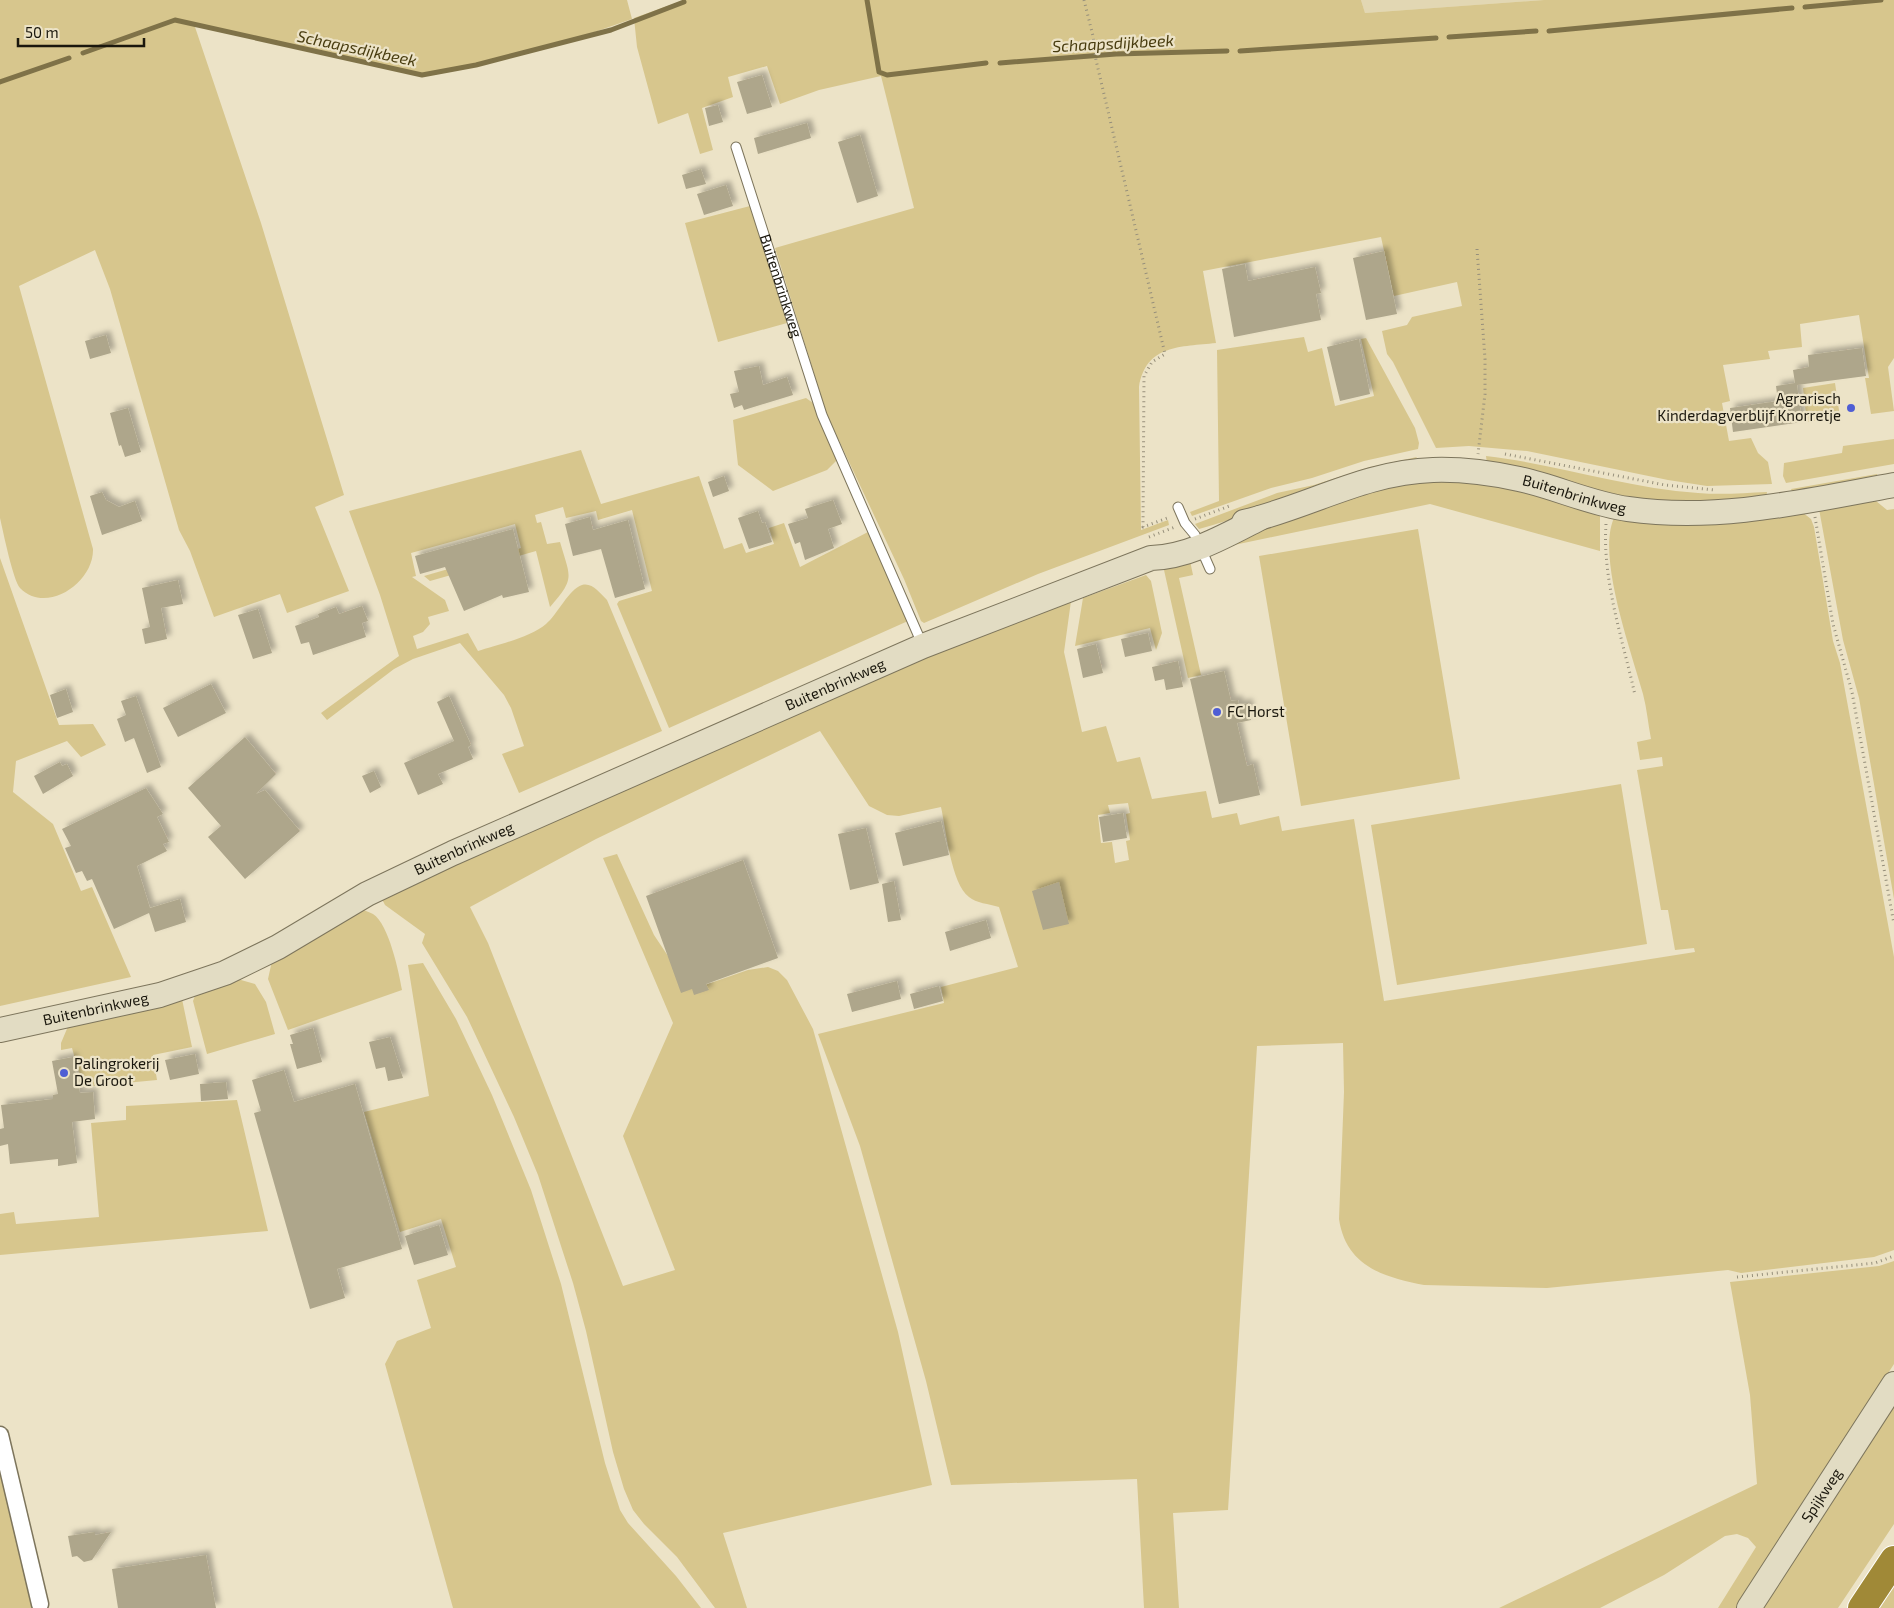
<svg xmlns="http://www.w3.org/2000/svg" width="1894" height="1608" font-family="'Exo 2',sans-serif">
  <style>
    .built { fill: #e2d7b3 }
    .green { fill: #d7c68d; fill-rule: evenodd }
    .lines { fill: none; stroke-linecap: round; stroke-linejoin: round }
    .stream { stroke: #7f7248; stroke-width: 5 }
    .building { fill: #aea68b; filter: url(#shadow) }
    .service-casing { stroke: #7d755c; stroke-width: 11 }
    .minor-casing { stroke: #7d755c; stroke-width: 19 }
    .secondary-casing { stroke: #7d755c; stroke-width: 26 }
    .motorway-casing { stroke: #fff; stroke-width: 30 }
    .path { stroke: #968f7b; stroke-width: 3; stroke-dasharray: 1 4; stroke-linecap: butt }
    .service { stroke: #fff; stroke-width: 9 }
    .minor { stroke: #fff; stroke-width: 16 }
    .secondary { stroke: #e2dcc3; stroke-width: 24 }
    .motorway { stroke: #a08937; stroke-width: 28 }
    .poi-dot { fill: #4f5ed4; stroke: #ece3c7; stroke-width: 2 }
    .labels { text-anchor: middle; stroke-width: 4.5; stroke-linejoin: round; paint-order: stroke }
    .street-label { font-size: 15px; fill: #1a170d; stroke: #ece3c7 }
    .poi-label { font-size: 15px; fill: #1a170d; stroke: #ece3c7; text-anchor: start }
    .water-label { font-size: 16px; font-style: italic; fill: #483c0f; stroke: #ece3c7 }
  </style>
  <defs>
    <filter id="shadow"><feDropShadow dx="4.5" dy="-4.5" stdDeviation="2.5" flood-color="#0004"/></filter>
  </defs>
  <rect width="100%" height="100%" fill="#ece3c7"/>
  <!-- built -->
  <path class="built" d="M 1361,0 L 1544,0 L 1365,13 Z"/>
  <!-- green -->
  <path class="green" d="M 0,0 L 627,0 L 632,19 L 563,43 L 452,69 L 426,74 L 399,71 L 204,26 L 195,27 L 261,223 L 344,495 L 315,507 L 349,591 L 287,613 L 280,594 L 214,617 L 190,551 L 179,530 L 110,289 L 95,250 L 19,286 L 93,549 C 94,583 46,615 20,588 C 13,580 3,531 0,518 Z
    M 684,0 L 1361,0 L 1365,13 L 1544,0 L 1894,0 L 1894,358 L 1888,367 L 1894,411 L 1871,414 L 1865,378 L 1869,378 L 1859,315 L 1800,324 L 1802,347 L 1768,351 L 1770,359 L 1723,365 L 1730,401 L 1722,403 L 1729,441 L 1751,438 L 1758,453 L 1768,462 L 1772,484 L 1707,486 L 1668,480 L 1527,451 L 1469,446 L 1436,448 L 1393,362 L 1387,354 L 1382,331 L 1407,325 L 1412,317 L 1462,306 L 1457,282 L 1394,296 L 1381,237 L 1203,271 L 1216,343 C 1181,347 1146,344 1139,387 L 1141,530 L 1168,520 L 1169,525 L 1038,574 L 924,623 L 921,621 L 904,579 L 827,415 L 775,248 L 914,208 L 881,76 L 819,90 L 780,104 L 767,66 L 728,77 L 733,97 L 702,108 L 713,150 L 700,154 L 688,113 L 658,124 L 637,47 L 634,18 Z
    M 750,206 L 787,323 L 718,342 L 685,223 Z
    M 1304,337 L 1308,352 L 1322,348 L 1335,406 L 1374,396 L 1361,339 L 1366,338 L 1415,428 L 1419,443 L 1418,449 L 1364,461 L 1312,478 L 1271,488 L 1192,516 L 1190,512 L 1219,501 L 1217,350 Z
    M 1835,383 L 1840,417 L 1807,422 L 1803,388 Z
    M 806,398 L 813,403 L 837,460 L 827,470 L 773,491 L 738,465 L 733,420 Z
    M 1894,439 L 1894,464 L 1786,483 L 1783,476 L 1784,463 L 1842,453 L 1843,446 Z
    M 581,450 L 601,504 L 699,476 L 724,549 L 742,543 L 746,553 L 774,544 L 769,528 L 784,523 L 800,567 L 868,532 L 908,621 L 669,728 L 617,604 L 619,601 L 652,591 L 632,510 L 598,520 L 596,511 L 566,518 L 563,507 L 535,515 L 537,523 L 541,522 L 547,544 L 560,542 C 570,577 576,578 550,607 L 536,551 L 430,581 L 424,576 L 521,548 L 515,524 L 411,553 L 416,576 L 412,577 L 445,600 L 449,611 L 428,617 L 430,624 L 423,632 L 413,636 L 417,649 L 468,633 L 478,651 C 497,645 531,637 546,624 C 557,615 569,589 582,585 C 592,582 600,593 607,600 L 662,731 L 519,793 L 502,754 L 524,746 L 511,708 L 504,695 L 460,643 L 413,659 L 394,669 L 327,720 L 321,713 L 399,656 L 380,595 L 349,511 Z
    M 1486,456 C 1557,464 1626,488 1698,493 C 1721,495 1744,493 1767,492 L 1766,498 L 1711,505 L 1643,502 L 1487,464 Z
    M 1417,457 L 1413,462 L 1213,525 L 1199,529 L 1195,524 L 1277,493 L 1314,485 L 1370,467 Z
    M 1877,474 L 1878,479 L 1793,493 L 1791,489 Z
    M 1431,479 L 1486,482 L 1600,512 L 1600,551 L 1430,504 L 1234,545 L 1219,552 L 1216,545 L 1354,493 Z
    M 1868,500 L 1876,501 L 1887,510 L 1894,509 L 1894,899 L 1859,698 L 1843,640 L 1819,509 Z
    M 1802,512 L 1811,519 L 1814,527 L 1833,641 L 1840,663 L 1894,957 L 1894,1250 L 1874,1257 L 1741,1273 L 1728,1270 L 1547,1288 L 1424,1285 C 1383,1277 1346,1266 1339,1219 L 1344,1092 L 1343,1043 L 1257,1046 L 1228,1510 L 1173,1513 L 1179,1608 L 1144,1608 L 1137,1479 L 951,1485 L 926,1381 L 860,1146 L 818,1034 L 944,1003 L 941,987 L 1018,967 L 999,907 C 989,904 976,903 969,897 C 951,884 946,829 941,807 L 899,816 L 887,815 L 869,806 L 820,731 L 596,839 L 470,907 L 488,943 L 623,1286 L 675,1270 L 623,1136 L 673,1023 L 603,858 L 617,854 L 654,935 L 668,956 L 702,986 L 748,970 L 768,967 L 778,971 L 787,980 L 813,1029 L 898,1332 L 932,1485 L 723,1533 L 747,1608 L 715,1608 L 677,1557 L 644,1524 L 633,1510 L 624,1489 L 613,1452 L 586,1331 L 573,1283 L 538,1175 L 514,1117 L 467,1017 L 422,943 L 425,934 L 385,905 L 382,899 L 818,699 L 1071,601 L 1064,652 L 1082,732 L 1106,726 L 1117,762 L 1140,757 L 1152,799 L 1206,791 L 1212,818 L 1237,813 L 1240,825 L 1279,816 L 1282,831 L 1354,819 L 1384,1001 L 1695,952 L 1694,948 L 1675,950 L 1668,910 L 1661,910 L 1637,770 L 1663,766 L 1662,757 L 1640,760 L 1637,742 L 1651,739 C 1648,724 1647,709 1643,694 C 1632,653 1595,553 1615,516 ZM 1128,803 L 1130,813 L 1126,814 L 1130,840 L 1126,841 L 1129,860 L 1115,863 L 1112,842 L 1101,843 L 1098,815 L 1110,813 L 1108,805 Z
    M 1418,529 L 1460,779 L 1301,806 L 1259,556 Z
    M 1189,556 L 1193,575 L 1179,578 L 1201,675 L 1188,678 L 1164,570 L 1168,562 Z
    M 0,558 L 59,725 L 93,724 L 106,745 L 81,757 L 67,741 L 16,761 L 13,792 L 53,824 L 81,891 L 92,887 L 131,977 L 0,1006 Z
    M 1146,575 L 1151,581 L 1162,633 L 1156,650 L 1150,628 L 1075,646 L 1083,598 Z
    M 1621,784 L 1647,944 L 1397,985 L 1371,825 Z
    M 359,908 C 363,910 369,912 373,914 C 389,924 399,973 402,990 L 288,1030 L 268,979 L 272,961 Z
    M 423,963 L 456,1019 L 492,1095 L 531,1190 L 561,1284 L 605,1463 L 620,1510 L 628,1523 L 676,1576 L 701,1608 L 453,1608 L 385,1364 L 397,1341 L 431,1328 L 417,1280 L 456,1267 L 441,1219 L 400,1232 L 364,1112 L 429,1096 L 408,965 Z
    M 234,978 L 255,984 L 266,1002 L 275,1034 L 207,1054 L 193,1001 L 196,993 Z
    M 182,999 L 192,1047 L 153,1055 L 157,1080 L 83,1087 L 72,1048 L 61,1050 L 61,1043 L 69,1024 Z
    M 237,1100 L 268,1231 L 0,1255 L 0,1214 L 14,1212 L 16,1224 L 99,1217 L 91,1123 L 126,1120 L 126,1106 Z
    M 1894,1261 L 1894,1364 L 1737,1608 L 1718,1608 L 1756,1547 L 1748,1538 L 1737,1534 L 1725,1536 L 1664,1575 L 1600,1608 L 1499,1608 L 1757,1484 L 1750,1395 L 1730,1282 L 1879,1266 Z
    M 1894,1403 L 1894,1524 L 1838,1608 L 1761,1608 Z
    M 0,1457 L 35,1608 L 0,1608 Z
    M 1894,1583 L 1894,1608 L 1878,1608 Z"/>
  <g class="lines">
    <!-- stream -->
    <path class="stream" d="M 867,0 L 879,72 L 887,75 L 986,63
      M 1805,7 L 1881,0
      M 1549,31 L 1792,8
      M 1449,37 L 1536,31
      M 1240,51 L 1436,38
      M 83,53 L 175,20 L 422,75 L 476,65 L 611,30 L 684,2
      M 1000,63 L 1116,54 L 1227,51
      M 0,82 L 69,58"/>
  </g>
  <!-- building -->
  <path class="building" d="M 762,75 L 772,107 L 747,114 L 737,82 Z
    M 718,105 L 723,122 L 709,126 L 705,108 Z
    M 807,123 L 811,138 L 758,154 L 754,138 Z
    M 860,135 L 878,196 L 857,203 L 838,142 Z
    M 701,169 L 706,184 L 686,189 L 682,175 Z
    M 726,185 L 733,206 L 704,215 L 697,194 Z
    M 1384,251 L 1397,314 L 1366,320 L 1353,258 Z
    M 1245,264 L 1248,281 L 1315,267 L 1321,293 L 1316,294 L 1321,320 L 1234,337 L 1222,269 Z
    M 106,335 L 111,353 L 90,359 L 85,341 Z
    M 1359,339 L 1370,394 L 1340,401 L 1327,347 Z
    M 1862,348 L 1866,376 L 1797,385 L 1802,422 L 1733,432 L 1730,408 L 1778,401 L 1776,386 L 1795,383 L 1793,370 L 1809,367 L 1808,355 Z
    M 759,366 L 763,385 L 787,377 L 793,395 L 744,410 L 742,405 L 734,408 L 730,394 L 739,392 L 734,371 Z
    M 128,408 L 141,452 L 125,457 L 121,445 L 119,446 L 110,413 Z
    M 724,476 L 729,491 L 713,497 L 708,482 Z
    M 102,492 L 106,500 L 119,507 L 135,501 L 142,521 L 102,535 L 90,496 Z
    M 833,500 L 842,524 L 828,529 L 834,548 L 805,560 L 800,542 L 795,544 L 788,524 L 808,518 L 805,509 Z
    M 758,511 L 762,523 L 765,522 L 772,542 L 749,549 L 738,518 Z
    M 590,517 L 593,530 L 628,520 L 645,589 L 615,598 L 601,549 L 573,556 L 565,524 Z
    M 513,529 L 529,592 L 503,598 L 502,595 L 464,611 L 445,567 L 420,574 L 415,556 Z
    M 178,580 L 183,604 L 161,608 L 167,639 L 145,644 L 142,629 L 150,627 L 142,588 Z
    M 362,606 L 368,621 L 362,623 L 366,637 L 313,655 L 309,642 L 301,644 L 295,626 L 319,617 L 318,614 L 336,607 L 339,614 Z
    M 258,609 L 272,653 L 253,659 L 238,615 Z
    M 1148,633 L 1152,651 L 1125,657 L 1121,639 Z
    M 1096,644 L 1103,673 L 1083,678 L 1077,649 Z
    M 1178,661 L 1183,687 L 1166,690 L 1164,679 L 1155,681 L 1152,667 Z
    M 1224,671 L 1231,701 L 1238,700 L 1239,705 L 1248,703 L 1251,720 L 1237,723 L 1247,766 L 1253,764 L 1260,795 L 1219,804 L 1190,679 Z
    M 211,684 L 226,713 L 178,737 L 163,708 Z
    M 66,689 L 73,712 L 57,718 L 50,695 Z
    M 136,696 L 161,767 L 147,773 L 134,738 L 125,742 L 117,719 L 126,715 L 121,701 Z
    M 449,696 L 471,745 L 468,747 L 473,759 L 438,774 L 443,784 L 418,795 L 404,763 L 454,741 L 437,702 Z
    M 245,737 L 276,774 L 256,794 L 265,790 L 300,831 L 245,879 L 208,837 L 221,826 L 188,788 Z
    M 60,762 L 62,766 L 67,764 L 73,776 L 43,794 L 34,776 Z
    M 374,771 L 381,787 L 370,793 L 362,776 Z
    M 146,788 L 163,814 L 157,817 L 169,842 L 163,844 L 167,851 L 137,866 L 150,908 L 180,899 L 186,922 L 155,932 L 149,913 L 114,929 L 92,879 L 87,881 L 82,871 L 76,873 L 65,848 L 71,846 L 62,829 Z
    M 1123,813 L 1127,838 L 1103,842 L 1099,817 Z
    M 941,821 L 949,855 L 903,866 L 895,833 Z
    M 866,828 L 879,883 L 850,890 L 838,834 Z
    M 743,860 L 778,958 L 706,984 L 709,990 L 694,995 L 692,989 L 681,993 L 646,896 Z
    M 894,881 L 901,920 L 888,922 L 882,884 Z
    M 1059,882 L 1069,924 L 1043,930 L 1032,891 Z
    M 986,920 L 991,938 L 950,951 L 945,932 Z
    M 897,981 L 901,999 L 852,1012 L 847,994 Z
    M 939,986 L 943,1001 L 914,1009 L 910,994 Z
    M 313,1028 L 322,1062 L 297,1069 L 290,1044 L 293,1044 L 290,1035 Z
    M 390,1037 L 403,1078 L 388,1081 L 385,1067 L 376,1069 L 369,1042 Z
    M 195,1054 L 199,1074 L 170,1080 L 165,1060 Z
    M 73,1057 L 80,1093 L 93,1092 L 95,1119 L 72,1122 L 77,1163 L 58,1166 L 58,1159 L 10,1164 L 8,1144 L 0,1146 L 0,1129 L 4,1128 L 1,1105 L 53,1099 L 53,1095 L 58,1094 L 52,1061 Z
    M 284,1070 L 294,1102 L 355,1084 L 402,1249 L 337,1269 L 345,1298 L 310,1309 L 254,1113 L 261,1111 L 252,1080 Z
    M 226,1082 L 228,1099 L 201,1101 L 200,1084 Z
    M 439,1225 L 448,1255 L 414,1265 L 405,1236 Z
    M 95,1532 L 95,1535 L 111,1532 L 92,1560 L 84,1562 L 77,1556 L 72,1557 L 68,1536 Z
    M 206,1555 L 216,1608 L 118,1608 L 112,1569 Z"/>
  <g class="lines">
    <!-- service casing -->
    <g class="service-casing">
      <g id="service">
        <path id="s1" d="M 736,147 L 822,415 L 923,646"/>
        <path d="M 1178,507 L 1185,523 L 1195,535 L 1210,569"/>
      </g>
    </g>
    <!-- minor casing -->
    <g class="minor-casing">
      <path id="minor" d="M 0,1435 L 40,1604"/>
    </g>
    <!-- secondary casing -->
    <g class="secondary-casing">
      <g id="secondary">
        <path id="s2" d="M 1244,522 C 1308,507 1365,472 1433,470 C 1462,469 1491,473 1519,479 C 1556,487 1591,504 1628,509 C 1718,522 1806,501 1894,485"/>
        <path id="s3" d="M 0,1030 L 160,995 L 225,973 L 278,947 L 367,894 L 453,853 L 923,646 L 1151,558 C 1189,557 1227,535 1260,518"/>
        <path id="s4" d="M 1749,1608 L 1894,1384"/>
      </g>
    </g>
    <!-- motorway casing -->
    <g class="motorway-casing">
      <path id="motorway" d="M 1862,1608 L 1894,1560"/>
    </g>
    <!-- path -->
    <path class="path" d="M 1084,0 L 1093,36 L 1096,60 L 1165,354 L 1152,362 L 1144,376 L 1143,527 L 1170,517
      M 1477,249 L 1485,359 L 1485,394 L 1478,454
      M 1505,454 L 1665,485 L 1715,490
      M 1815,517 L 1833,624 L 1852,692 L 1894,924
      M 1195,519 L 1232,505
      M 1606,524 C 1602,579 1623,641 1635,695
      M 1149,537 L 1175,527
      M 1737,1277 L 1875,1263 L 1894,1256"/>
    <!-- service -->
    <use href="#service" class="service"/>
    <!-- minor -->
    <use href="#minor" class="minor"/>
    <!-- secondary -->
    <use href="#secondary" class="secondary"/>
    <!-- motorway -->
    <use href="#motorway" class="motorway"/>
  </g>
  <!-- markers -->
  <g class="poi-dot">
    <circle cx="1851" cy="408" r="5"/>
    <circle cx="1217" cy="712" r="5"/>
    <circle cx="64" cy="1073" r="5"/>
  </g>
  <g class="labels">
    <!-- street labels -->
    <g class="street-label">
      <text dy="5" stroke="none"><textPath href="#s1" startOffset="146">Buitenbrinkweg</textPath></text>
      <text dy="5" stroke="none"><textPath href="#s2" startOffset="341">Buitenbrinkweg</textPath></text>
      <text dy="5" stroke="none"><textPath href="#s3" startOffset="908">Buitenbrinkweg</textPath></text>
      <text dy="5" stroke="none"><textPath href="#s3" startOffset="502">Buitenbrinkweg</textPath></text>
      <text dy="5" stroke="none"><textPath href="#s3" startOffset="98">Buitenbrinkweg</textPath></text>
      <text dy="5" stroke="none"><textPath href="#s4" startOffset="134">Spijkweg</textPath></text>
    </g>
    <!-- poi labels -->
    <g class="poi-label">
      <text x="1841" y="404" text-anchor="end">Agrarisch<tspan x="1841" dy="17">Kinderdagverblijf Knorretje</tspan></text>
      <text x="1227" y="717">FC Horst</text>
      <text x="74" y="1069">Palingrokerij<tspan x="74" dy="17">De Groot</tspan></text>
    </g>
    <!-- water labels -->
    <g class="water-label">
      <text transform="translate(1113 43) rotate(-3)" y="6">Schaapsdijkbeek</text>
      <text transform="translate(357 48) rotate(12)" y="6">Schaapsdijkbeek</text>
    </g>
  </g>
  <!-- scale -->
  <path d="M18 38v8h126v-8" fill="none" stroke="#1a170d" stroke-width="2.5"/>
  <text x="25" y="38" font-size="15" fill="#1a170d" stroke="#ece3c7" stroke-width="4" paint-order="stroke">50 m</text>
</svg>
